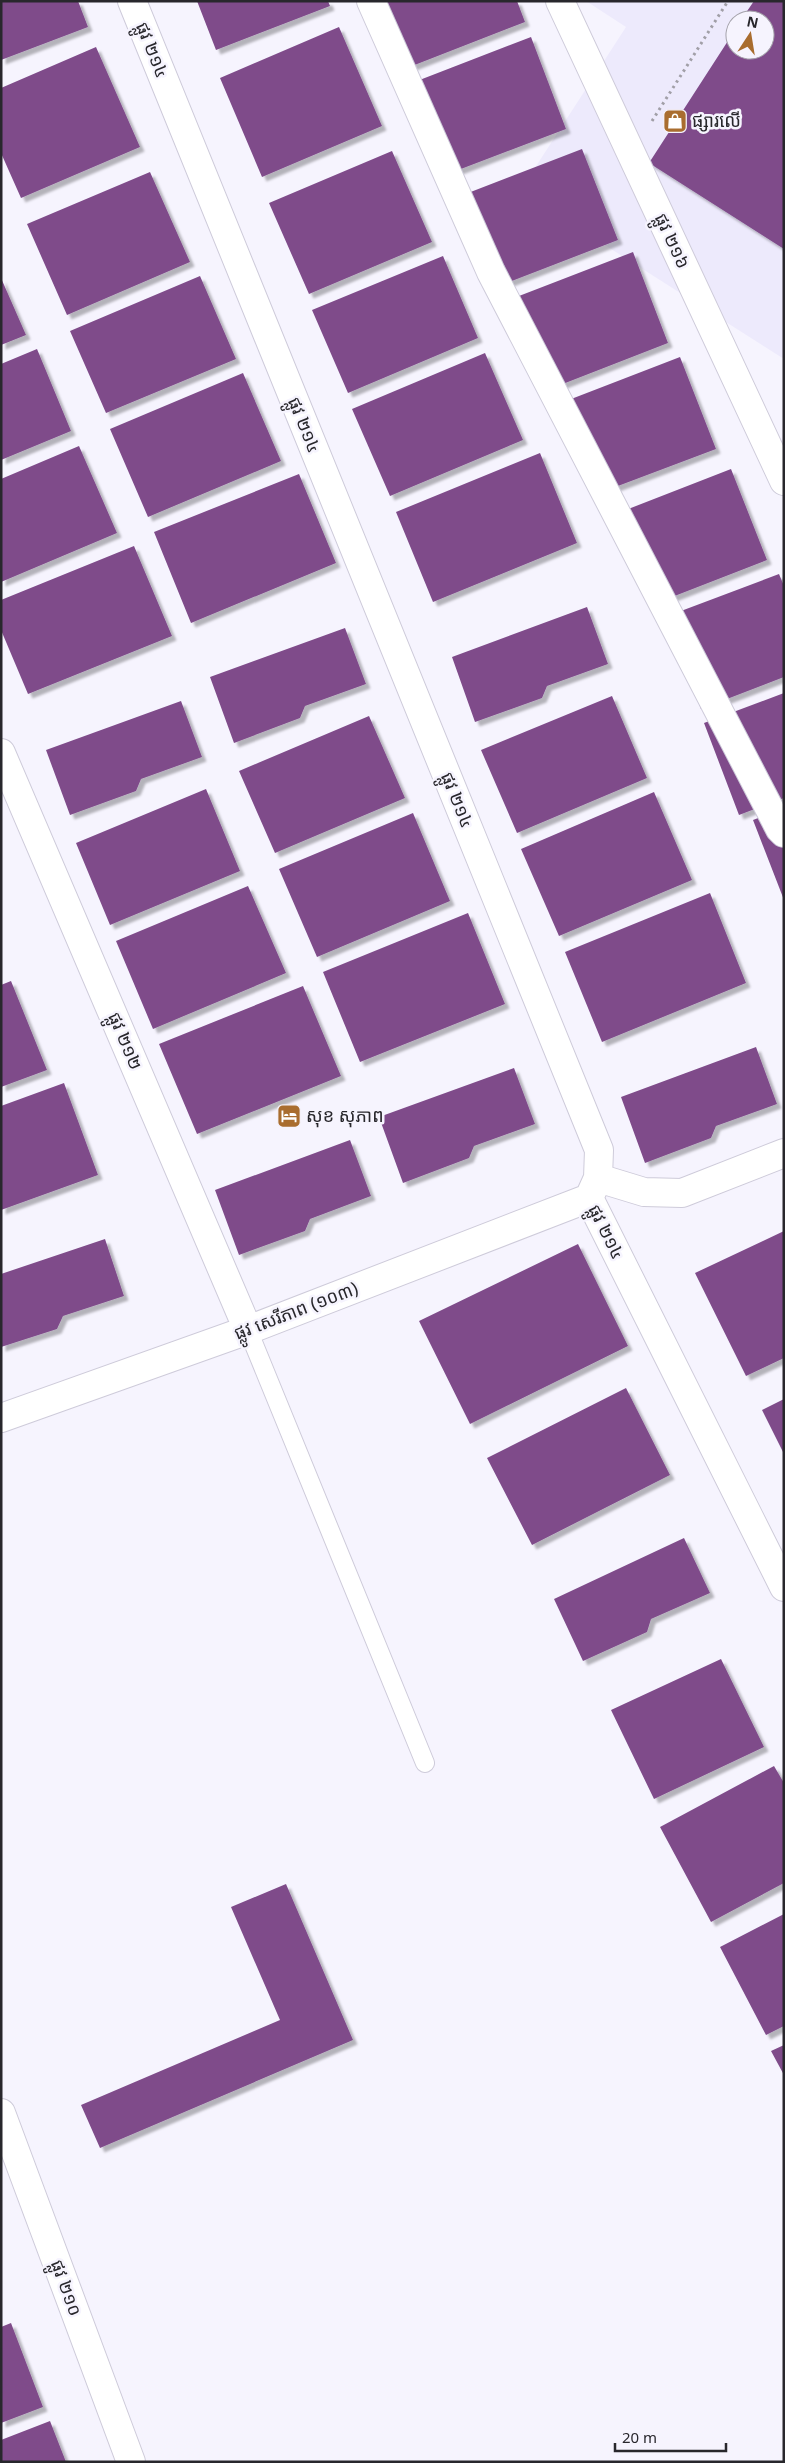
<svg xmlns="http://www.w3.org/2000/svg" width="785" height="2463" font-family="'Noto Sans','Noto Sans Khmer',sans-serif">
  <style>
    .built { fill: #edeafc; fill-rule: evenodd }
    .building { fill: #7f4c8a; filter: url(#shadow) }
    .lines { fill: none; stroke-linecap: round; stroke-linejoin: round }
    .service-casing { stroke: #cecbda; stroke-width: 20 }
    .minor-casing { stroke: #cecbda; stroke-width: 30 }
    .path { stroke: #a19fa7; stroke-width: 3; stroke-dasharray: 2.5 4; stroke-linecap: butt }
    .service { stroke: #fff; stroke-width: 18 }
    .minor { stroke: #fff; stroke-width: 28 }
    .labels { text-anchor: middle; stroke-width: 5; stroke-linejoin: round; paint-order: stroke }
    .street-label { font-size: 18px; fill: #28272c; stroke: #f6f4fe }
    .poi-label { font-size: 18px; fill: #28272c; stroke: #f6f4fe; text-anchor: start }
  </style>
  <defs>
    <filter id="shadow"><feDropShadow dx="4.5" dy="4.5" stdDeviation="1" flood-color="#0004"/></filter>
  </defs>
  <rect width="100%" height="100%" fill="#f6f4fe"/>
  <!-- built -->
  <path class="built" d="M 586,1 L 784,1 L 784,359 L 520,191 L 626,27 ZM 735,20 L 765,20 L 765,50 L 735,50 Z"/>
  <!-- building -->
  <path class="building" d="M 1,1 L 78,1 L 88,27 L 1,60 Z
    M 197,1 L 328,1 L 330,6 L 216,50 Z
    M 386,1 L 517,1 L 525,22 L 412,66 Z
    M 754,1 L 784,1 L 784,249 L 649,163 L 735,30 L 735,50 L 765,50 L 765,20 L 741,20 Z
    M 339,27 L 382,126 L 262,177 L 220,78 Z
    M 531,37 L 566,129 L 453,172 L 417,81 Z
    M 96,47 L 140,147 L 21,198 L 1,153 L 1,88 Z
    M 582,149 L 618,240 L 504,284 L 468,193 Z
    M 392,151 L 432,242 L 309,294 L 269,203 Z
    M 150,172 L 190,262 L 67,315 L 27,224 Z
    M 633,252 L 668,343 L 555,387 L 519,296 Z
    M 443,256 L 478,338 L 348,393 L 312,310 Z
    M 200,276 L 236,359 L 106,413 L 70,331 Z
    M 1,278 L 26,335 L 1,345 Z
    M 37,349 L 71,431 L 1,460 L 1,364 Z
    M 485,353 L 523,440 L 390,496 L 352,409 Z
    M 680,357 L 716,449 L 602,492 L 566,401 Z
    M 243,373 L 281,461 L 148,517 L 110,429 Z
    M 79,446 L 117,533 L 1,582 L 1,479 Z
    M 540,453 L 577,543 L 433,602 L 396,512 Z
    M 731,469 L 767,560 L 654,604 L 618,513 Z
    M 299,474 L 336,563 L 191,623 L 154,532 Z
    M 134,546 L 172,636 L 28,694 L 1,630 L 1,600 Z
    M 779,574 L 784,586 L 784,677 L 701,709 L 665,617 Z
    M 587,607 L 608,664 L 547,686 L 542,698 L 475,722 L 452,657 Z
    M 345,628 L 366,684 L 305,706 L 300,718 L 234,743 L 210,677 Z
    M 784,693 L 784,798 L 739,815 L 704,723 Z
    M 612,696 L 647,778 L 517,833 L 481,750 Z
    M 181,701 L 202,757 L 141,779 L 136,791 L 70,815 L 46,750 Z
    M 369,716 L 405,798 L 275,853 L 239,771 Z
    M 206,789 L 240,871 L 110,925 L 76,843 Z
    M 654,792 L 692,880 L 559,936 L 521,849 Z
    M 784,808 L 784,900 L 753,820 Z
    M 413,813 L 450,901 L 317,957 L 279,869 Z
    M 248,886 L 286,973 L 153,1029 L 116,941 Z
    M 710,893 L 746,983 L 602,1042 L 565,952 Z
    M 468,913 L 505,1004 L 360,1062 L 323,972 Z
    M 11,981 L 47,1070 L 1,1087 L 1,985 Z
    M 303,986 L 341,1076 L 197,1134 L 159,1044 Z
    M 756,1047 L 777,1104 L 716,1126 L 711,1138 L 645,1163 L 621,1097 Z
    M 514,1068 L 535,1124 L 474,1146 L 469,1158 L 403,1183 L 379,1117 Z
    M 64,1083 L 98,1175 L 1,1210 L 1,1106 Z
    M 350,1140 L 371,1196 L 310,1219 L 305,1231 L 239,1255 L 215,1190 Z
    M 784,1231 L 784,1358 L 746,1376 L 695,1273 Z
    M 105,1239 L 124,1296 L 63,1316 L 57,1329 L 1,1347 L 1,1274 Z
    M 578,1244 L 628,1346 L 470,1424 L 419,1321 Z
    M 626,1388 L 670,1475 L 532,1545 L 487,1458 Z
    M 784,1399 L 784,1454 L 762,1410 Z
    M 684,1538 L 710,1593 L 651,1619 L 647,1632 L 583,1661 L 554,1599 Z
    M 721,1659 L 764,1747 L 654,1799 L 611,1710 Z
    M 774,1766 L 784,1783 L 784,1883 L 711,1922 L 660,1827 Z
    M 286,1884 L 353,2040 L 100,2148 L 81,2105 L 280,2020 L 231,1907 Z
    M 784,1914 L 784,2026 L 766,2035 L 720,1947 Z
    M 784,2045 L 784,2075 L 771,2051 Z
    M 11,2323 L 43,2407 L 1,2423 L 1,2327 Z
    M 50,2421 L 66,2462 L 1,2462 L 1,2440 Z"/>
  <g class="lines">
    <!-- service casing -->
    <g class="service-casing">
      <path id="service" d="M 248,1330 L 425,1763"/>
    </g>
    <!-- minor casing -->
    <g class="minor-casing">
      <path id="minor" d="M 132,1 L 599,1150 L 598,1178 L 589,1198
        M 371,1 L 491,272 L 780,829 L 784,833
        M 560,1 L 784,481
        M 1,753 L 248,1330
        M 598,1178 L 644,1192 L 682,1193 L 784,1153
        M 589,1198 L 784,1587
        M 1,1418 L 248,1330 L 589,1198
        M 1,2113 L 131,2462"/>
    </g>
    <!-- path -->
    <path class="path" d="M 652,121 L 728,1"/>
    <!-- service -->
    <use href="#service" class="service"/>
    <!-- minor -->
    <use href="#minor" class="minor"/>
  </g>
  <!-- icons -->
  <defs>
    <g id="shop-square" transform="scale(1.25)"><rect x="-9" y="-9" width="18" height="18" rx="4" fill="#a96d2f" stroke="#f6f4fe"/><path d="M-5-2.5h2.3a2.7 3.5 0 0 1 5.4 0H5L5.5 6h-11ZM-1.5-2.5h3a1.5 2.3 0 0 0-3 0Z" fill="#fff"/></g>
    <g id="hotel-square" transform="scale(1.25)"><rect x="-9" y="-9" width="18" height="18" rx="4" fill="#a96d2f" stroke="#f6f4fe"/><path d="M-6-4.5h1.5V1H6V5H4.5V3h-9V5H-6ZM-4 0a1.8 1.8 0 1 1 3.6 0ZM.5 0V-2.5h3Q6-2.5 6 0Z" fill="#fff"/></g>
  </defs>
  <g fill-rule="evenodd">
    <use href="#shop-square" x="675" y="121"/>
    <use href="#hotel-square" x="289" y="1116"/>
  </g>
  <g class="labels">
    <!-- street labels -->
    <g class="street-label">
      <text transform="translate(152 50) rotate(68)" y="6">ផ្លូវ ២១៤</text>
      <text transform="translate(672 241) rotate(65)" y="6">ផ្លូវ ២១៦</text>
      <text transform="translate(304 425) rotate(68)" y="6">ផ្លូវ ២១៤</text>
      <text transform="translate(457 800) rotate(68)" y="6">ផ្លូវ ២១៤</text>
      <text transform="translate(125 1041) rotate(67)" y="6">ផ្លូវ ២១២</text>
      <text transform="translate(606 1232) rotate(64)" y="6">ផ្លូវ ២១៤</text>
      <text transform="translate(296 1311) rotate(-21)" y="6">ផ្លូវ សេរីភាព (១០៣)</text>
      <text transform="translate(66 2288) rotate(70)" y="6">ផ្លូវ ២១០</text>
    </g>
    <!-- poi labels -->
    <g class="poi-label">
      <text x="692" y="127">ផ្សារលើ</text>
      <text x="306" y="1122">សុខ សុភាព</text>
    </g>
  </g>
  <!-- border -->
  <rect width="785" height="2463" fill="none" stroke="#28272c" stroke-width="5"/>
  <!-- north arrow -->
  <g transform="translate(750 35) rotate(12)"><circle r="24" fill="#f6f4fe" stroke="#a4a2aa"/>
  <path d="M0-4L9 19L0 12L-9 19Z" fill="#a96d2f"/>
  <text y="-8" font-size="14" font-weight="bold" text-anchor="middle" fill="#28272c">N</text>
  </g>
  <!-- scale -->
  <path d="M615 2443v8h111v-8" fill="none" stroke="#28272c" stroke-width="2.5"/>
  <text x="622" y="2443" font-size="15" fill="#28272c" stroke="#f6f4fe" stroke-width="4" paint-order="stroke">20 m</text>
</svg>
